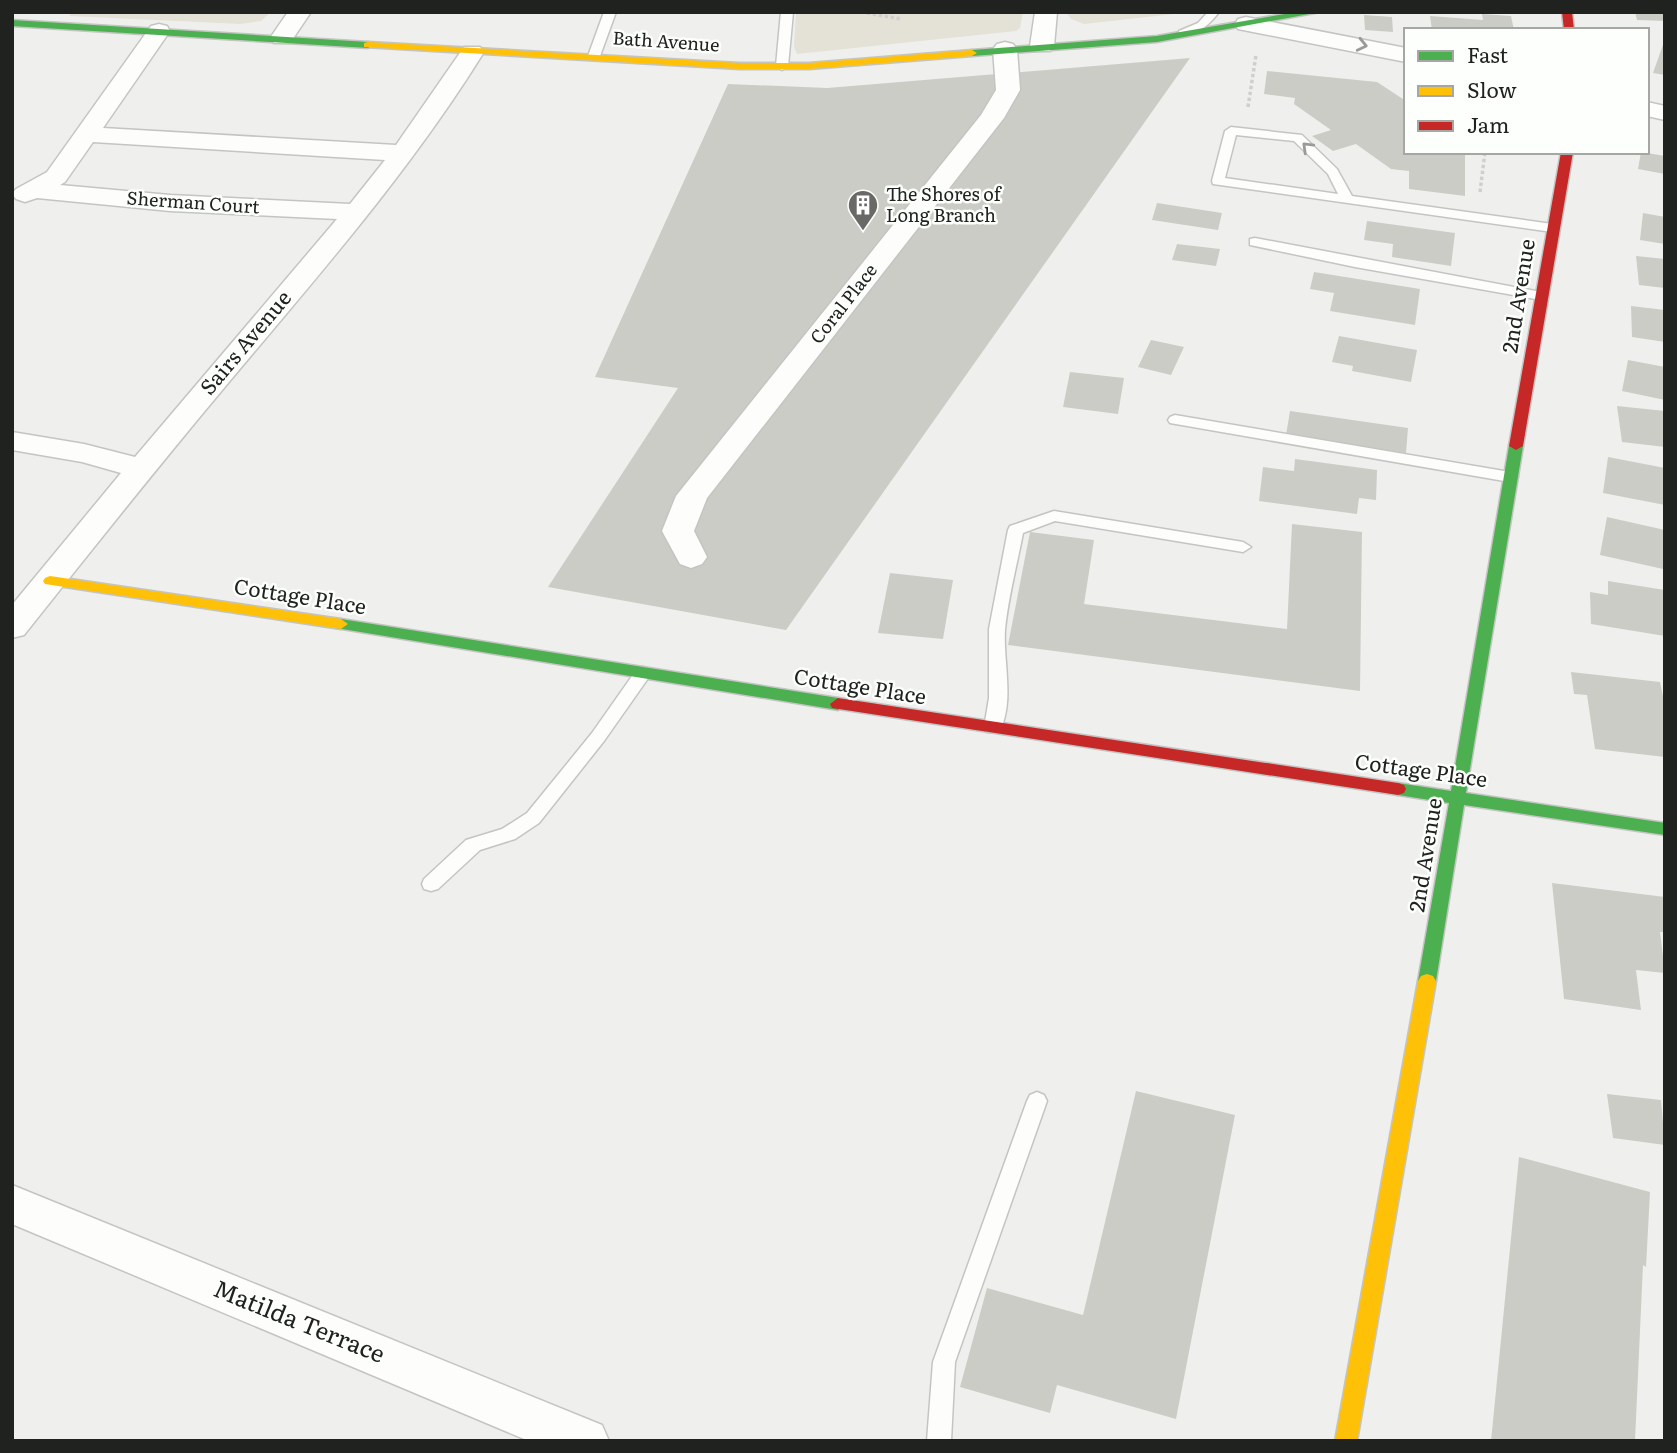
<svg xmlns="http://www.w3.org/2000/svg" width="1677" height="1453" font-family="Literata,serif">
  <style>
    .green { fill: #e4e1d6 }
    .building { fill: #cbccc5 }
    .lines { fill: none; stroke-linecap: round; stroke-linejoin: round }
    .lane-casing { stroke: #c4c5c3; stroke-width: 3 }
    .street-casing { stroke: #c4c5c3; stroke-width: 3 }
    .fast-casing { stroke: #c4c5c3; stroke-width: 3 }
    .slow-casing { stroke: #c4c5c3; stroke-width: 3 }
    .jam-casing { stroke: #c4c5c3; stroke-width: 3 }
    .path { stroke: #cfcfcf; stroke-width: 3.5; stroke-dasharray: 3.5 2.5; stroke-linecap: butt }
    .lane { fill: #fdfdfc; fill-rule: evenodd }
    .street { fill: #fdfdfc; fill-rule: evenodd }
    .fast { fill: #4caf50; fill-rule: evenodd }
    .slow { fill: #ffc107; fill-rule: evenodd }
    .jam { fill: #c62828; fill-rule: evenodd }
    .oneway { stroke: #9a9a99 }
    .labels { text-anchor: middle; stroke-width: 5; stroke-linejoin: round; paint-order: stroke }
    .far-street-label { font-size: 18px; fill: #202220; stroke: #fcfffb }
    .far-poi-label { font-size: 18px; fill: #202220; stroke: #fcfffb; text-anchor: start }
    .street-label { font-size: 21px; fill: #202220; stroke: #fcfffb }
    .near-street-label { font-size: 24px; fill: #202220; stroke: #fcfffb }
  </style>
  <rect width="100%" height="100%" fill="#eff0ee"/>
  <!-- green -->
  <path class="green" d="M 73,12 L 271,12 L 261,21 L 241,24 L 69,16 Z
    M 796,12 L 1023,12 L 1020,28 L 1016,31 L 797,54 L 794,47 Z
    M 1066,12 L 1192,12 L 1084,24 L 1071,19 Z"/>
  <!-- building -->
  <path class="building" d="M 1635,12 L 1665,12 L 1665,21 L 1637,20 Z
    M 1482,14 L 1511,16 L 1514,30 L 1432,30 L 1430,16 L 1483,20 Z
    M 1364,15 L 1392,17 L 1393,32 L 1365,30 Z
    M 1665,39 L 1665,75 L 1653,73 Z
    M 1190,58 L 786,630 L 548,587 L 678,388 L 595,377 L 728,84 L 827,88 Z
    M 1267,71 L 1377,82 L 1406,101 L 1406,152 L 1465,152 L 1465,196 L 1409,189 L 1409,171 L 1391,169 L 1356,144 L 1333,151 L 1312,136 L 1331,130 L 1294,104 L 1295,98 L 1264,94 Z
    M 1641,152 L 1665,156 L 1665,174 L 1638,169 Z
    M 1157,203 L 1222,213 L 1218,230 L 1152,220 Z
    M 1643,213 L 1665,217 L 1665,244 L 1640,240 Z
    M 1367,221 L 1455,233 L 1451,266 L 1392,257 L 1393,244 L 1364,240 Z
    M 1177,244 L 1220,249 L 1216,266 L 1172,260 Z
    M 1636,256 L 1665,259 L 1665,288 L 1639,285 Z
    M 1314,272 L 1420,289 L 1415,325 L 1330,311 L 1334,293 L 1310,289 Z
    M 1631,306 L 1665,310 L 1665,342 L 1632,337 Z
    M 1339,336 L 1417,350 L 1411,382 L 1352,371 L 1353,366 L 1332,362 Z
    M 1151,340 L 1184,347 L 1171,375 L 1138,367 Z
    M 1628,360 L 1665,367 L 1665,400 L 1622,391 Z
    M 1070,372 L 1124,378 L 1118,414 L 1063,407 Z
    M 1617,406 L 1665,411 L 1665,447 L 1622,442 Z
    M 1290,411 L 1408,428 L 1406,453 L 1286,435 Z
    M 1608,457 L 1665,468 L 1665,505 L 1603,493 Z
    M 1295,459 L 1377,470 L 1376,500 L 1359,498 L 1357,514 L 1259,501 L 1263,467 L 1294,471 Z
    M 1607,517 L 1665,530 L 1663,569 L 1600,555 Z
    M 1292,524 L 1362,532 L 1360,691 L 1008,645 L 1030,532 L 1094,540 L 1084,604 L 1287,629 Z
    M 890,573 L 953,580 L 943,639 L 878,633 Z
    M 1608,581 L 1665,590 L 1665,636 L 1591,624 L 1590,592 L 1608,595 Z
    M 1571,672 L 1660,682 L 1665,706 L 1665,757 L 1595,749 L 1587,695 L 1574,694 Z
    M 1552,883 L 1665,897 L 1665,932 L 1660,932 L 1665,973 L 1636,970 L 1641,1010 L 1564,999 Z
    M 1136,1091 L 1235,1115 L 1176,1419 L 1057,1385 L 1050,1413 L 960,1387 L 987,1288 L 1083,1315 Z
    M 1607,1094 L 1661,1100 L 1665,1145 L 1613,1138 Z
    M 1519,1157 L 1650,1192 L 1646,1267 L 1643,1265 L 1635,1441 L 1491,1441 Z"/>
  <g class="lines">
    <!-- lane casing -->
    <g class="lane-casing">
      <path id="lane" d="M 604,12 L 616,12 L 600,56 L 590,58 L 588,56 Z
        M 781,12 L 793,12 L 788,66 L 782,70 L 776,66 Z
        M 1208,12 L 1219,12 C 1209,25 1196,37 1179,35 L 1179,31 L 1198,23 Z
        M 1231,127 L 1302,135 L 1337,169 L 1352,196 L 1552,224 L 1559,228 L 1552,232 L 1213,184 L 1212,181 L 1225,131 ZM 1236,135 L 1294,141 L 1328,174 L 1338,194 L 1225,178 Z
        M 1255,238 L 1541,292 L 1548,296 L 1541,300 L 1355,267 L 1250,245 L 1250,239 Z
        M 1175,415 L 1510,472 L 1518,477 L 1510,482 L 1170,423 L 1168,420 L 1170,417 Z
        M 1054,511 L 1243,542 L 1251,547 L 1243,552 L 1055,521 L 1023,533 C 1017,565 1008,598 1005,630 C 1003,662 1015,703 999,732 L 987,732 L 984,728 L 989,698 L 989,629 L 1008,530 L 1010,526 Z
        M 643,667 L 649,669 L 652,673 L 649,677 L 604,741 L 539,823 L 515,839 L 480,850 L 438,889 L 431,891 L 424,889 L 422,884 L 424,879 L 466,840 L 502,829 L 527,813 L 592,733 L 637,669 Z
        M 1037,1092 L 1044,1095 L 1047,1101 L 955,1362 L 951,1441 L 927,1441 L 933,1362 L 1027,1101 L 1030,1095 Z"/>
    </g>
    <!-- street casing -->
    <g class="street-casing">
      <path id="street" d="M 288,12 L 311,12 L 290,43 L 274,43 L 270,38 Z
        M 1035,12 L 1057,12 L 1054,46 L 1050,51 L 1034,51 L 1030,46 Z
        M 1246,17 L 1406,48 L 1406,62 L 1238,29 L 1235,24 L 1238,19 Z
        M 159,24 L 167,26 L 170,31 L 103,128 L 396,145 L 464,47 L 480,47 L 484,52 C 409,173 315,279 224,388 C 156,469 90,552 24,635 L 12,638 L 12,605 L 121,473 L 82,462 L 12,450 L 12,432 L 84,444 L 135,457 L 337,219 L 170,211 L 37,198 L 25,202 L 16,199 L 12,194 L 16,189 L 47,172 L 151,26 ZM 93,142 L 385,160 L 350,204 L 170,195 L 60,185 L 65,182 Z
        M 1005,42 L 1013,44 L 1017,49 L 1020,90 L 1004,118 L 707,498 L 694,531 L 707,557 L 702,564 L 691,568 L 680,564 L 662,531 L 676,496 L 981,115 L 996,90 L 993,49 L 997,44 Z
        M 1647,102 L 1665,106 L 1665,120 L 1647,116 Z
        M 12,1185 L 602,1425 L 609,1441 L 529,1441 L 12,1224 Z"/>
    </g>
    <!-- fast casing -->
    <g class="fast-casing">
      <path id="fast" d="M 1296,12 L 1320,12 L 1157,42 L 972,56 L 967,53 L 972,50 L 1157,36 Z
        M 12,20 L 368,42 L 373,45 L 368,48 L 12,26 Z
        M 1516,442 L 1523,446 L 1466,793 L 1665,823 L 1665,835 L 1464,805 L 1436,981 L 1433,986 L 1427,988 L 1421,986 L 1418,981 L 1449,803 L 1398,795 L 1392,793 L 1390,789 L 1392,785 L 1398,783 L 1451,791 L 1509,446 Z
        M 341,619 L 838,698 L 846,704 L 838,710 L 336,628 L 334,624 L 336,620 Z"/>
    </g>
    <!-- slow casing -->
    <g class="slow-casing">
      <path id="slow" d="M 368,42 L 739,63 L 809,63 L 972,50 L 977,53 L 972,56 L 809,69 L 739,69 L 364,47 L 364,43 Z
        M 50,576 L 341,619 L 348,624 L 341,629 L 45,584 L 43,581 L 45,578 Z
        M 1427,974 L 1433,976 L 1436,981 L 1357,1441 L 1335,1441 L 1418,981 L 1421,976 Z"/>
    </g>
    <!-- jam casing -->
    <g class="jam-casing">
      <path id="jam" d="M 1562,12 L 1572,12 L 1574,30 L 1564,30 Z
        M 1561,152 L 1573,152 L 1523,446 L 1516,450 L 1509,446 Z
        M 838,698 L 1398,783 L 1404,785 L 1406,789 L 1404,793 L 1398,795 L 832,708 L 830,704 Z"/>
    </g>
    <!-- path -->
    <path class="path" d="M 861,12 L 901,19
      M 1248,107 L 1256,55
      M 1480,192 L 1485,152"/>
    <!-- lane -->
    <use href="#lane" class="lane"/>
    <!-- street -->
    <use href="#street" class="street"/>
    <!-- fast -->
    <use href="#fast" class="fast"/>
    <!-- slow -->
    <use href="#slow" class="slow"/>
    <!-- jam -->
    <use href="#jam" class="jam"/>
  </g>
  <!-- one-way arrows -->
  <defs><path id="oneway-chevron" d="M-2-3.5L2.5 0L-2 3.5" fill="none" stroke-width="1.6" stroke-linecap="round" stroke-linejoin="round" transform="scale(1.75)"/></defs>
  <g class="oneway">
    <use href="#oneway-chevron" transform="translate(1362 45) rotate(13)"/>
    <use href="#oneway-chevron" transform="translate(1307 147) rotate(-136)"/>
  </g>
  <!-- icons -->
  <defs>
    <g id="building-pin" transform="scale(1.575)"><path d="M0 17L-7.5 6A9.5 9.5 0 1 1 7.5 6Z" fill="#686a68" stroke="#fcfffb"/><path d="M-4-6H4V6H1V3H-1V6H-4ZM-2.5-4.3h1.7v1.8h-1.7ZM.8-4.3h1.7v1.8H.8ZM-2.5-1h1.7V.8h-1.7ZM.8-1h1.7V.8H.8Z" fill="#fff"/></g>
  </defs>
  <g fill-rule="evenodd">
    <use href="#building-pin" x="863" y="205"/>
  </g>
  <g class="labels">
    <!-- far-street labels -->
    <g class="far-street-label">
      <text transform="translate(666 42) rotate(4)" y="6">Bath Avenue</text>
      <text transform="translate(193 203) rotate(4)" y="6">Sherman Court</text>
      <text transform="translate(844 304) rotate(-52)" y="6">Coral Place</text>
    </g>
    <!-- far-poi labels -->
    <g class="far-poi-label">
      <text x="886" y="201">The Shores of<tspan x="886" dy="21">Long Branch</tspan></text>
    </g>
    <!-- street labels -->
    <g class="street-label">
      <text transform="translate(1519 296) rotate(-81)" y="7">2nd Avenue</text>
      <text transform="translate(246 343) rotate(-50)" y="7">Sairs Avenue</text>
      <text transform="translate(300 597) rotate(9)" y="7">Cottage Place</text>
      <text transform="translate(860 687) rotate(9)" y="7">Cottage Place</text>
      <text transform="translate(1421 771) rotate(8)" y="7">Cottage Place</text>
      <text transform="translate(1426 855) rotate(-81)" y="7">2nd Avenue</text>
    </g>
    <!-- near-street labels -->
    <g class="near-street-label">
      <text transform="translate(299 1322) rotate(22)" y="8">Matilda Terrace</text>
    </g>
  </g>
  <!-- border -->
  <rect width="1677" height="1453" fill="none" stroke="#202220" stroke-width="28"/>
  <!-- legend -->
  <rect x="1404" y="28" width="245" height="126" fill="#fcfffb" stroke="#a4a7a3" stroke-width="2"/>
  <rect x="1418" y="51" width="35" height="10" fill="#4caf50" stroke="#a4a7a3" stroke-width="2"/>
  <text x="1467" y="63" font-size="21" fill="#202220">Fast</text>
  <rect x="1418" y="86" width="35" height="10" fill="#ffc107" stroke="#a4a7a3" stroke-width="2"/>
  <text x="1467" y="98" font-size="21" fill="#202220">Slow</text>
  <rect x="1418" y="121" width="35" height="10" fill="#c62828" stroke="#a4a7a3" stroke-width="2"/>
  <text x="1467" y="133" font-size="21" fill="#202220">Jam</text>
</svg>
